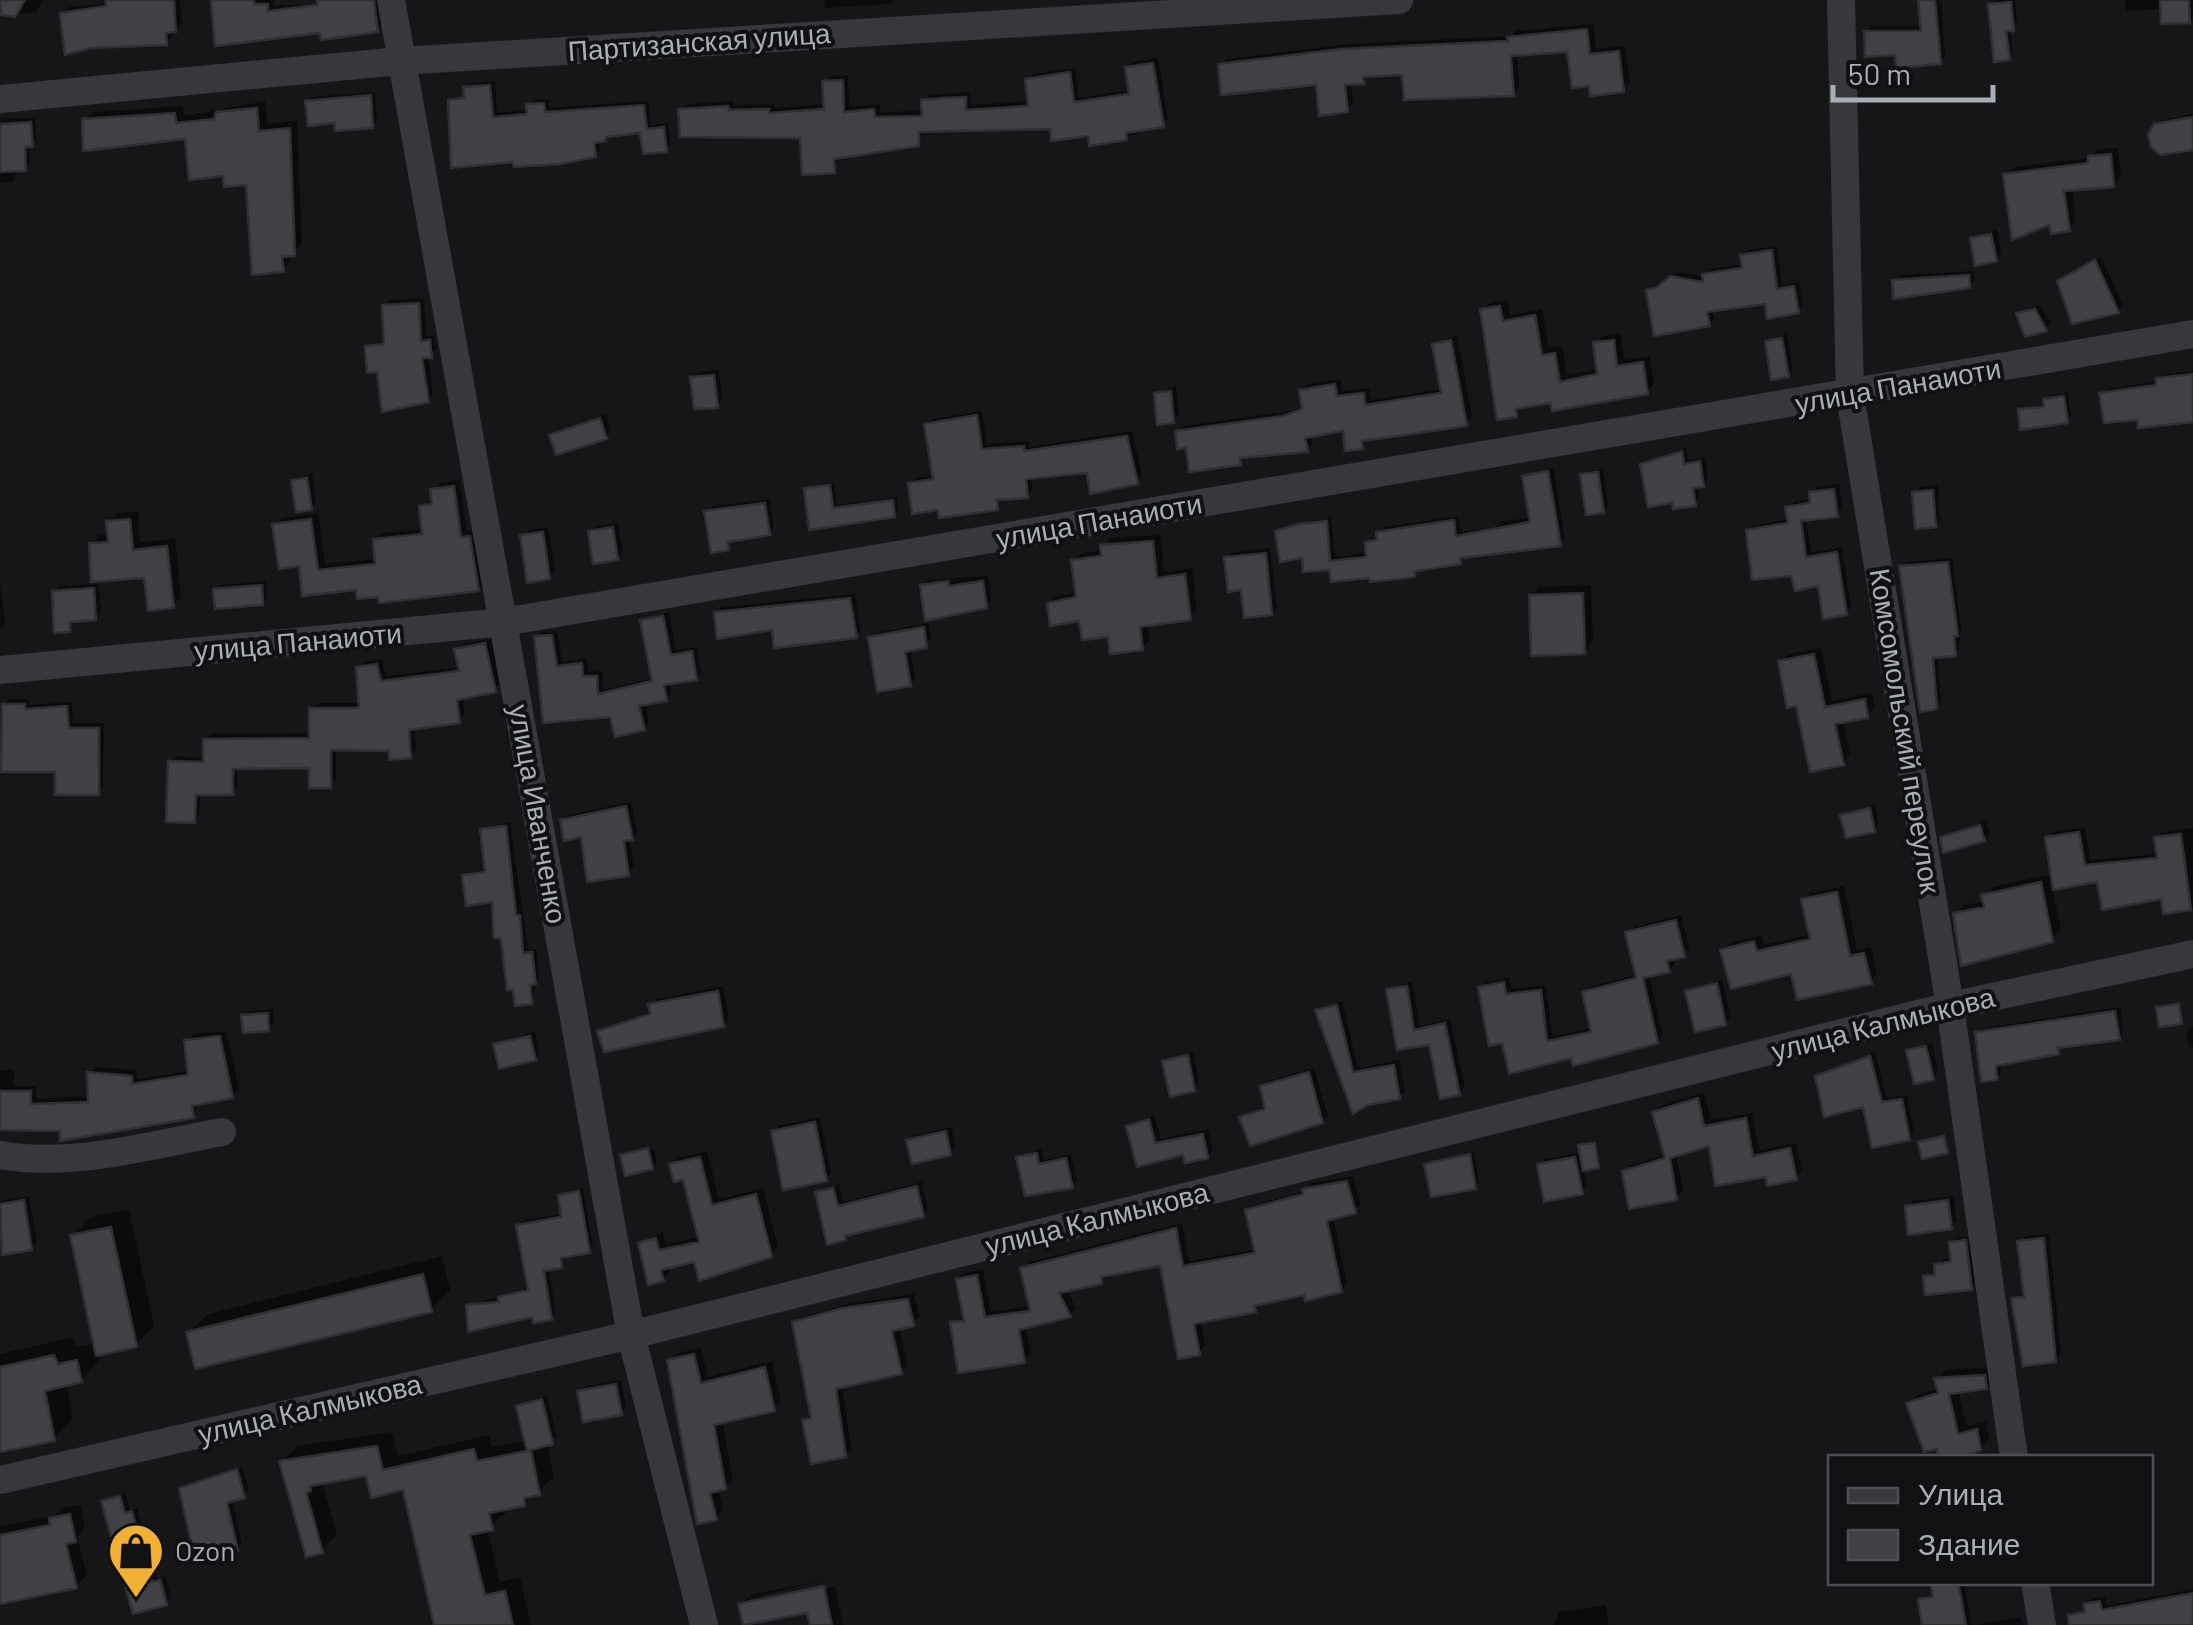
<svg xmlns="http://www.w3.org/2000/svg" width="2193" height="1625" font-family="Barlow,sans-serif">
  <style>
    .shadow { fill: #0007 }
    .building { fill: #404145; stroke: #303034; stroke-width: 2.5 }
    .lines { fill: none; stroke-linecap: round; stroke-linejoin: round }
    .minor { stroke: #37383d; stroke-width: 28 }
    .labels { text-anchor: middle; stroke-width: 8; stroke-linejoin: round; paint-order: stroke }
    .street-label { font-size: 28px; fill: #a8adb8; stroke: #111113 }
    .poi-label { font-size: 28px; fill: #a8adb8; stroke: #111113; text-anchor: start }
  </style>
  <rect width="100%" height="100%" fill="#161618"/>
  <!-- shadow -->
  <path class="shadow" d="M 0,0 L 43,0 L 36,12 L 8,15 L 0,12 Z
    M 152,0 L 180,0 L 182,23 L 166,43 L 62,14 L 69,7 Z
    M 214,0 L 274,0 L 274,6 L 381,0 L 383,23 L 376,30 L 322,30 Z
    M 824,0 L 895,0 L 891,4 L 825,8 Z
    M 1921,0 L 1941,0 L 1945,56 L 1940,62 L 1897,53 L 1866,32 L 1872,26 L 1923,26 Z
    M 1995,0 L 2015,0 L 2017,24 L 2010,28 L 2013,53 L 2009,58 L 1991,5 Z
    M 2125,0 L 2193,0 L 2193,17 L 2189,20 L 2163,9 L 2126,11 Z
    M 1593,24 L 1596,49 L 1625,46 L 1630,83 L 1623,90 L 1591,83 L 1570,49 L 1517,53 L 1519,87 L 1513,94 L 1405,73 L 1370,75 L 1362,82 L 1351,82 L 1353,103 L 1346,109 L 1318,82 L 1221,65 L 1227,59 L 1349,44 L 1512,36 L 1516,31 Z
    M 1158,58 L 1168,119 L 1126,138 L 1052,127 L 924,129 L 918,144 L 839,156 L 834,170 L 802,136 L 681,110 L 687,104 L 733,101 L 734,105 L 774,104 L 774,108 L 826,104 L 825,82 L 831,76 L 848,75 L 849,107 L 880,104 L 880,112 L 924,111 L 924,101 L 930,95 L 952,93 L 971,92 L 971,105 L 1030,101 L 1028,80 L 1034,74 L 1075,68 L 1079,98 L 1131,90 L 1127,68 L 1133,62 Z
    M 495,81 L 497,113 L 529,110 L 534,100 L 549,99 L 549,108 L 648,101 L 651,125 L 668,123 L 671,144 L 666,149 L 642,130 L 598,139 L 600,150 L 594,155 L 560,161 L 451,101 L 466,95 L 471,83 Z
    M 375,92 L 377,121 L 372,126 L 336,120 L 307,102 L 312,97 Z
    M 265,101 L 267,124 L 297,121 L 302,245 L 290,254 L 291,261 L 282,269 L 249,182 L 225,174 L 187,137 L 85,120 L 93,112 L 183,106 L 184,116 Z
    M 2193,114 L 2193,147 L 2156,126 L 2162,120 Z
    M 0,118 L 35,118 L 36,139 L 29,144 L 30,164 L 17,169 L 13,182 L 0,183 Z
    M 2118,148 L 2121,177 L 2113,184 L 2072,188 L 2076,221 L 2068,228 L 2051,221 L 2006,175 L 2014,167 L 2090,158 L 2098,149 Z
    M 1997,229 L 2001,254 L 1996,259 L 1972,239 Z
    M 1777,246 L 1782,285 L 1799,282 L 1803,305 L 1798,311 L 1767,301 L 1712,308 L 1714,319 L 1708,324 L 1649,291 L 1677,272 L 1705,277 L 1710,269 L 1744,264 L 1743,255 L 1748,250 Z
    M 2101,256 L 2123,305 L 2117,310 L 2060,281 Z
    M 1974,271 L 1975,280 L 1969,286 L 1894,281 L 1900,275 Z
    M 424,298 L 426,336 L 435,335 L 436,349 L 428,355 L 433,394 L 427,400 L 379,370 L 367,347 L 387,340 L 384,306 L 390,300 Z
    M 1507,300 L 1510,315 L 1542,309 L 1549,348 L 1562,346 L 1567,375 L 1599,369 L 1595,343 L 1603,336 L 1621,334 L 1624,360 L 1650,356 L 1654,384 L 1647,392 L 1552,400 L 1524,406 L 1516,414 L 1482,310 L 1490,303 Z
    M 2040,305 L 2051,323 L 2045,329 L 2019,313 Z
    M 1787,334 L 1793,369 L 1787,375 L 1768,342 Z
    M 1457,335 L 1472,417 L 1465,424 L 1368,440 L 1362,446 L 1345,429 L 1311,434 L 1313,444 L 1306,450 L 1246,457 L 1240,463 L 1188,446 L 1177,432 L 1184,426 L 1291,411 L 1304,406 L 1301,390 L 1308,384 L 1341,379 L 1342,391 L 1369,388 L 1371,400 L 1443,389 L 1435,344 Z
    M 2193,366 L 2193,420 L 2139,417 L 2102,394 L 2108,389 L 2158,381 L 2164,374 L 2192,371 Z
    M 719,370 L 722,400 L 717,406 L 693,378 L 698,372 Z
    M 1176,386 L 1179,415 L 1173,420 L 1157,393 Z
    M 2068,393 L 2071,416 L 2066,421 L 2020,410 L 2046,404 L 2050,395 Z
    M 982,411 L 987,444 L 1029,441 L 1029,447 L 1132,431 L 1142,476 L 1136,482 L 1089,470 L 1031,476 L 1032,490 L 1027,495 L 1002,497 L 997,507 L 940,507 L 910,483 L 916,478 L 935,475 L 927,424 L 933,419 Z
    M 606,414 L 611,431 L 606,436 L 552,436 Z
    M 1686,447 L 1688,460 L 1705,458 L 1708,480 L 1698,485 L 1699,498 L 1694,503 L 1643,465 Z
    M 1553,467 L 1565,539 L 1560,544 L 1466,555 L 1459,562 L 1421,568 L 1414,574 L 1331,567 L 1304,555 L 1278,532 L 1283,527 L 1331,518 L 1335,557 L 1368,553 L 1367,543 L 1379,537 L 1384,527 L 1458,516 L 1461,532 L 1495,528 L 1501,521 L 1531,518 L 1524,477 Z
    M 1603,468 L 1608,505 L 1602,511 L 1583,475 Z
    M 312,473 L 316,502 L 311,507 L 294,481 Z
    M 460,480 L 467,531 L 476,530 L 485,582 L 478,589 L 380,594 L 358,588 L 301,563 L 275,525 L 282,518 L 318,513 L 325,564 L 377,559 L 375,540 L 382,533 L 424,529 L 421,507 L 434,499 L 433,490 L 440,483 Z
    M 834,482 L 837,505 L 897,497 L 898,510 L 894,514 L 812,527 L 807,489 Z
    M 1839,484 L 1843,509 L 1837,514 L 1806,518 L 1811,553 L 1842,547 L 1851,607 L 1845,613 L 1820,583 L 1793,573 L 1748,531 L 1754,525 L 1790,519 L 1788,508 L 1794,502 L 1812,499 L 1817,487 Z
    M 1938,485 L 1940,519 L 1935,524 L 1914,492 L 1920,487 Z
    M 770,499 L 774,527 L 769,533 L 733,538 L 728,548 L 707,512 L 713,506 Z
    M 138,512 L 140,542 L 175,539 L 181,597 L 172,606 L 146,575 L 92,544 L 100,535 L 110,535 L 109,522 L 117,513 Z
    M 618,523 L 623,552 L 617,558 L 590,531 L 596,526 Z
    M 548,527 L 555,571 L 549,577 L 523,536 L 529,530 Z
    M 1160,535 L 1164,572 L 1192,568 L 1197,610 L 1190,617 L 1147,623 L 1150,640 L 1142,648 L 1049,604 L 1057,596 L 1078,592 L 1074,561 L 1082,553 L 1103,550 L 1110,538 Z
    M 1270,548 L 1277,607 L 1271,612 L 1243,588 L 1226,558 L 1232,552 Z
    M 1952,558 L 1961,628 L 1959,649 L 1938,655 L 1941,701 L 1936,706 L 1902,567 L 1906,562 Z
    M 988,576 L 991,600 L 985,605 L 922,586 L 928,580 Z
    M 266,581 L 268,597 L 262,603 L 216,590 L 221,585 Z
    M 99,584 L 101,612 L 95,618 L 74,619 L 69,629 L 54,592 L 60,586 Z
    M 0,585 L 5,622 L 0,627 Z
    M 1591,585 L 1593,642 L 1584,652 L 1531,596 L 1540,587 Z
    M 855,594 L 861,630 L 855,636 L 774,627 L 716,613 L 722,607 Z
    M 669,612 L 676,650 L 697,647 L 701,672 L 696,677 L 669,682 L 671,693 L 666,699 L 645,703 L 649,722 L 643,728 L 612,714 L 545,720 L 537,637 L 542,632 L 557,631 L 562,662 L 587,658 L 588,672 L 602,671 L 603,690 L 654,678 L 643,621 Z
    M 928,623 L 931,640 L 910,648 L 915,679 L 910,684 L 870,638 L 876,633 Z
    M 491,639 L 500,684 L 494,690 L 462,696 L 465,715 L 459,721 L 414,726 L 416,750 L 410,756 L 391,748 L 336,747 L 336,780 L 330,786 L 312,765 L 237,766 L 237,787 L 232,793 L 200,793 L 199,814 L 194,820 L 171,762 L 177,756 L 205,758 L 205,740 L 211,734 L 312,733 L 312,709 L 318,703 L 361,703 L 358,668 L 364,662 L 382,659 L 386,676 L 461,667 L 457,650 L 463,644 Z
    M 1821,648 L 1832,701 L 1872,693 L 1875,708 L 1867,715 L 1843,720 L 1850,755 L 1843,763 L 1798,703 L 1781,662 L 1789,654 Z
    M 10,699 L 29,699 L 29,705 L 72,702 L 73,723 L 104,723 L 103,787 L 98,793 L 57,769 L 0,769 L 4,705 Z
    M 631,802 L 637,832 L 629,838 L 634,868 L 628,873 L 562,820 L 568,815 Z
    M 1875,804 L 1879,824 L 1874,830 L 1843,815 Z
    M 1986,821 L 1990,833 L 1984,839 L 1943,838 Z
    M 510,822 L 528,950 L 536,949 L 539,976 L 530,1002 L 515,987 L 509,988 L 494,899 L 465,876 L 488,869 L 482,830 Z
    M 2085,827 L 2090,860 L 2159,854 L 2157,838 L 2163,832 L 2193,828 L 2193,908 L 2165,911 L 2163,896 L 2099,879 L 2052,887 L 2061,930 L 2052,939 L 1955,914 L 1964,905 L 1985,901 L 1993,887 L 2053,874 L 2047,838 L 2054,832 Z
    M 1844,886 L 1857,950 L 1871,947 L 1877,974 L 1870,981 L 1793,971 L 1723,951 L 1730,944 L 1761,935 L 1764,945 L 1811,934 L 1804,900 L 1811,893 Z
    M 1681,915 L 1690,949 L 1673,957 L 1675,963 L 1669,970 L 1649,974 L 1663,1035 L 1657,1041 L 1573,1055 L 1504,1040 L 1480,988 L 1486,982 L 1509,977 L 1512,989 L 1546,985 L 1552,1036 L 1593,1028 L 1584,992 L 1590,986 L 1637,975 L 1627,933 L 1634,927 Z
    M 1722,979 L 1731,1017 L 1725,1023 L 1688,992 Z
    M 1412,981 L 1420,1026 L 1450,1019 L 1465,1087 L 1459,1092 L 1431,1042 L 1399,1047 L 1389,990 Z
    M 723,986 L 729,1019 L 723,1025 L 600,1031 L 652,1011 L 657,999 Z
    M 1342,1001 L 1358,1068 L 1399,1060 L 1405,1091 L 1399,1097 L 1367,1103 L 1318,1011 Z
    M 2120,1007 L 2124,1032 L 2118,1037 L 2064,1045 L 2057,1051 L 2000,1062 L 2001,1073 L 1996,1078 L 1977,1033 L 1983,1028 Z
    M 273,1009 L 274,1023 L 268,1028 L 244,1016 L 249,1011 Z
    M 2193,1026 L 2193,1047 L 2189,1048 L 2186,1032 Z
    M 226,1031 L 239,1089 L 232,1096 L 199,1103 L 193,1116 L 62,1138 L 62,1128 L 0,1128 L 0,1070 L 14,1070 L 14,1086 L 36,1086 L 36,1099 L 91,1096 L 90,1073 L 96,1067 L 137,1070 L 137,1079 L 190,1071 L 187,1041 L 194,1034 Z
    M 535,1031 L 540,1053 L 535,1058 L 496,1045 Z
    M 1932,1042 L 1938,1072 L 1933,1078 L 1909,1051 Z
    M 1193,1051 L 1199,1083 L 1194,1089 L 1164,1062 Z
    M 1875,1052 L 1887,1098 L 1907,1095 L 1914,1132 L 1909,1138 L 1865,1104 L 1818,1077 Z
    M 1314,1068 L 1328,1115 L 1322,1121 L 1242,1117 L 1267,1106 L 1262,1087 L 1268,1081 Z
    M 1704,1092 L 1711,1120 L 1752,1113 L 1759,1150 L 1796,1143 L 1802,1171 L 1795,1178 L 1768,1174 L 1711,1143 L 1676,1153 L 1683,1191 L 1676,1198 L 1625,1172 L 1631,1165 L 1667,1154 L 1654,1112 L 1661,1106 Z
    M 1154,1115 L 1161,1139 L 1208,1129 L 1213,1150 L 1207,1156 L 1185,1152 L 1139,1164 L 1128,1126 Z
    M 820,1117 L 831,1173 L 826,1178 L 773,1131 L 779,1126 Z
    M 951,1127 L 956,1147 L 950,1153 L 909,1141 L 915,1135 Z
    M 1596,1142 L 1600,1164 L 1584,1169 L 1587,1186 L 1581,1192 L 1540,1165 L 1545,1159 L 1582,1152 L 1583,1144 Z
    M 1042,1148 L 1044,1160 L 1071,1154 L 1077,1180 L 1071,1186 L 1019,1158 Z
    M 654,1149 L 657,1161 L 652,1167 L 623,1155 Z
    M 707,1151 L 719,1199 L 763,1188 L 778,1247 L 770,1255 L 696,1259 L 668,1266 L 670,1272 L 662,1279 L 640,1244 L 663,1232 L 666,1244 L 700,1237 L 685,1177 L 672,1165 L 679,1158 Z
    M 1474,1152 L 1479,1182 L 1475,1187 L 1427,1165 Z
    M 1353,1176 L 1361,1205 L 1333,1217 L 1347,1284 L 1341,1290 L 1306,1292 L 1262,1302 L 1254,1310 L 1200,1320 L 1205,1346 L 1198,1353 L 1162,1263 L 1066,1289 L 1076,1308 L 1070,1315 L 1025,1326 L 1031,1354 L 1024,1360 L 953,1323 L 965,1316 L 958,1279 L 965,1273 L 983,1269 L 991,1312 L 1032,1306 L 1023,1269 L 1030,1262 L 1182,1223 L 1189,1261 L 1257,1249 L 1248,1211 L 1254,1205 L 1304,1191 L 1311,1183 Z
    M 922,1182 L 928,1209 L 923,1215 L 850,1232 L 844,1238 L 818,1193 L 839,1184 L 843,1202 Z
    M 583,1188 L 593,1246 L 565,1255 L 561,1266 L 548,1268 L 556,1312 L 551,1317 L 468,1306 L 530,1287 L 519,1225 L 524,1220 L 563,1214 L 560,1196 Z
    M 29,1196 L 37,1242 L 31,1247 L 4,1252 L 0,1201 Z
    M 1953,1196 L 1957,1221 L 1951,1226 L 1907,1207 L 1913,1201 Z
    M 129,1209 L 154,1326 L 135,1345 L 98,1353 L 99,1361 L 80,1380 L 66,1384 L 73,1419 L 54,1438 L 0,1450 L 0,1354 L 73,1337 L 77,1347 L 96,1343 L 73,1236 L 92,1217 Z
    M 2049,1234 L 2061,1354 L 2055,1360 L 2014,1299 L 2026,1293 L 2020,1242 L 2026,1236 Z
    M 1970,1236 L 1976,1282 L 1970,1288 L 1926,1277 L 1937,1271 L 1942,1259 L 1953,1258 L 1952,1243 L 1958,1237 Z
    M 442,1256 L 450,1290 L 431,1309 L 189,1332 L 208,1314 Z
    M 914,1294 L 920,1317 L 899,1327 L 908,1365 L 901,1372 L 842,1385 L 851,1448 L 844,1455 L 805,1420 L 813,1413 L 795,1323 L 801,1317 L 852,1303 Z
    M 701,1348 L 708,1377 L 772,1361 L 781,1402 L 774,1409 L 722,1421 L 733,1479 L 718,1489 L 723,1510 L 715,1518 L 670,1361 L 677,1353 Z
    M 1993,1367 L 1995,1378 L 1985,1387 L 1958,1390 L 1967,1426 L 1986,1422 L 1989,1439 L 1980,1448 L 1909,1404 L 1918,1395 L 1939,1388 L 1937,1379 L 1945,1370 Z
    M 621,1380 L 626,1407 L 620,1413 L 580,1392 L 586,1386 Z
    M 547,1395 L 557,1436 L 547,1443 L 554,1477 L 524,1504 L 506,1507 L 507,1512 L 487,1528 L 500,1582 L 520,1577 L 531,1625 L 437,1625 L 405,1487 L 368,1473 L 322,1482 L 337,1535 L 321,1550 L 282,1462 L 297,1446 L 392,1432 L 398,1456 L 489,1435 L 492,1447 L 527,1440 L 518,1407 Z
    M 242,1466 L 249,1490 L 232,1499 L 242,1544 L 237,1549 L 182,1489 Z
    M 125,1492 L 130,1510 L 137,1508 L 164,1603 L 135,1611 L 104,1502 Z
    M 81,1505 L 85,1528 L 77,1537 L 87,1575 L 76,1586 L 0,1602 L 0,1526 L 54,1516 L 63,1508 Z
    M 165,1576 L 171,1597 L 168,1600 L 162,1577 Z
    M 833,1578 L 748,1599 L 748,1604 L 835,1586 L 843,1625 L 812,1625 L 809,1610 L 741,1604 L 750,1595 Z
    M 1933,1582 L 1964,1582 L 1972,1625 L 1924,1625 L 1920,1600 L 1935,1593 Z
    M 2193,1589 L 2192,1625 L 2091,1625 L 2086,1605 L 2092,1599 L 2105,1596 L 2107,1606 Z
    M 1606,1605 L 1609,1625 L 1554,1625 L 1559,1612 Z
    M 2021,1617 L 2023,1625 L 1976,1625 Z"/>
  <!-- building -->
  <path class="building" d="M 0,0 L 25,0 L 15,17 L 1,15 Z
    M 106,0 L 174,0 L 176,32 L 166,33 L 167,45 L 90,48 L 65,55 L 60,13 L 106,6 Z
    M 211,0 L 254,0 L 254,4 L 268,4 L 268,11 L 317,5 L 317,0 L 374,0 L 378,32 L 321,40 L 320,33 L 215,46 Z
    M 1918,0 L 1935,0 L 1941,64 L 1896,68 L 1895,55 L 1865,57 L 1864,31 L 1921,31 Z
    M 2160,0 L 2189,0 L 2190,23 L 2161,24 Z
    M 2011,2 L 2014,31 L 2006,31 L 2010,60 L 1994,62 L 1988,4 Z
    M 1587,29 L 1590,54 L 1619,51 L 1624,92 L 1590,96 L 1589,86 L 1572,88 L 1567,52 L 1511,56 L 1514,96 L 1404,100 L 1402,75 L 1363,77 L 1364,84 L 1345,85 L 1348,112 L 1319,116 L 1316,85 L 1221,95 L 1218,64 L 1341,49 L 1508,41 L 1507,37 Z
    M 1153,63 L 1164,127 L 1126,133 L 1127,140 L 1089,146 L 1088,136 L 1051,141 L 1050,129 L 919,132 L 919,146 L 834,159 L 835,173 L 802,175 L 800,138 L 680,137 L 678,109 L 728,106 L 729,110 L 769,109 L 769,113 L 824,109 L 822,81 L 843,80 L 844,112 L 874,109 L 875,117 L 922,116 L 921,100 L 944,98 L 966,97 L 966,110 L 1028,106 L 1025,79 L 1070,72 L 1074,102 L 1129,94 L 1125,67 Z
    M 490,85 L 493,117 L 527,114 L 526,104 L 544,103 L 545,112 L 644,105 L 647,129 L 664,127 L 667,152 L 643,154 L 640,133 L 606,137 L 606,141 L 594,143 L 596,157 L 560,164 L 514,167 L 513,162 L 451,168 L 448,100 L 464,98 L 463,87 Z
    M 371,95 L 373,128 L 335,131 L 334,123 L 308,126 L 305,101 Z
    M 257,108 L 259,131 L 290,128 L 295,256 L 282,257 L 284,272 L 252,275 L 246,185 L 224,187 L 223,176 L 189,180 L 185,139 L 83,151 L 82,119 L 175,113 L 176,123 L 214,119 L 216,112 Z
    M 2193,117 L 2193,150 L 2160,155 L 2151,147 L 2148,134 L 2154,124 Z
    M 31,122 L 33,147 L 25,147 L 26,171 L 0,172 L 0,124 Z
    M 2111,154 L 2114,187 L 2064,191 L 2070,231 L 2051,234 L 2049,225 L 2012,240 L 2003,174 L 2088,163 L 2088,156 Z
    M 1991,234 L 1997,261 L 1975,266 L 1970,238 Z
    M 1772,250 L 1777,289 L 1794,286 L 1799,313 L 1767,319 L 1765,304 L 1707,312 L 1710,326 L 1654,336 L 1646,290 L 1656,288 L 1670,276 L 1703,282 L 1702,274 L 1742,268 L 1740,255 Z
    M 2095,260 L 2119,313 L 2072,324 L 2057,281 Z
    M 1969,275 L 1970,288 L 1893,299 L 1892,280 Z
    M 419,303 L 421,341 L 430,340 L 432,358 L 422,358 L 429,402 L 382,412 L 377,372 L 367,373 L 365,346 L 384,344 L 382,305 Z
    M 1500,306 L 1503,321 L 1535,315 L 1542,355 L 1555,353 L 1560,382 L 1597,374 L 1593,342 L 1614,340 L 1617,366 L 1643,362 L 1648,394 L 1552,411 L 1550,403 L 1516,409 L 1517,417 L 1497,420 L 1480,309 Z
    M 2035,309 L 2047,331 L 2025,337 L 2016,313 Z
    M 1782,338 L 1789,377 L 1771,380 L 1765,341 Z
    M 1451,340 L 1467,426 L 1362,441 L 1363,449 L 1345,451 L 1343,431 L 1305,438 L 1308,452 L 1240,458 L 1241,465 L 1189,472 L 1186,448 L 1177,449 L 1175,431 L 1283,416 L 1302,409 L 1299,390 L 1335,384 L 1337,396 L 1364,393 L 1365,405 L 1441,393 L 1432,344 Z
    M 2193,374 L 2193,422 L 2138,428 L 2137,420 L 2104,423 L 2099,393 L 2156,385 L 2156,378 Z
    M 714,375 L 718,408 L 694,409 L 690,377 Z
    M 1171,391 L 1174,423 L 1157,425 L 1154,393 Z
    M 2064,396 L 2068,423 L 2020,430 L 2018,409 L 2044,407 L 2043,399 Z
    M 977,415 L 982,449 L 1024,446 L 1024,451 L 1127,436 L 1138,484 L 1090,494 L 1087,473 L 1026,479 L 1028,498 L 997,500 L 998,510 L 939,518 L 938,510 L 912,514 L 908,483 L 933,479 L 924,424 Z
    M 600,418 L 607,439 L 556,455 L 549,435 Z
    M 1682,451 L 1684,464 L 1700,461 L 1704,487 L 1693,488 L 1696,506 L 1673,509 L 1672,503 L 1648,507 L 1640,464 Z
    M 1548,471 L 1561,546 L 1460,558 L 1461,564 L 1415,571 L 1415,577 L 1370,582 L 1369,578 L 1331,582 L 1329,570 L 1303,572 L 1302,558 L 1280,562 L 1275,531 L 1299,524 L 1327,521 L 1330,561 L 1366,557 L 1365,542 L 1377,540 L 1376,532 L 1454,520 L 1456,536 L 1530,522 L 1522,476 Z
    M 1598,472 L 1604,513 L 1586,515 L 1580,474 Z
    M 307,478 L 312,510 L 296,512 L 291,480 Z
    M 830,485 L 833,508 L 893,500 L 895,517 L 809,530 L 804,488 Z
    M 454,486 L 461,537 L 470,536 L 479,591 L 379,603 L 378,597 L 357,599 L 356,590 L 302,596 L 299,566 L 279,569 L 272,524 L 311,519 L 318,570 L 375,564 L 373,539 L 422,534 L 419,506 L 432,504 L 430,489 Z
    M 1834,489 L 1838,517 L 1801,521 L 1806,557 L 1837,552 L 1847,615 L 1823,619 L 1818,586 L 1795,591 L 1791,576 L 1752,580 L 1746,530 L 1788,523 L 1785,507 L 1810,503 L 1809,492 Z
    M 1933,490 L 1936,527 L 1915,529 L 1912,492 Z
    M 765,503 L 770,535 L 728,542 L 729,550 L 711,553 L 704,511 Z
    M 130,519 L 133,550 L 167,546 L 174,608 L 148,611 L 144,578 L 91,582 L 89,543 L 108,542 L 106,521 Z
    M 613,527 L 618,560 L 593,564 L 588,531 Z
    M 543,532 L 550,579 L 527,583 L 520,535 Z
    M 1153,541 L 1157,578 L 1185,574 L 1191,620 L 1140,627 L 1143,650 L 1110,654 L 1108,637 L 1082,640 L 1079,621 L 1050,626 L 1047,603 L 1076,597 L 1071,560 L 1101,556 L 1100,545 Z
    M 1266,553 L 1272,615 L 1244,618 L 1241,590 L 1228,592 L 1224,557 Z
    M 1948,562 L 1958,636 L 1954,636 L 1956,656 L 1933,658 L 1937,709 L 1920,712 L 1899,566 Z
    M 948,581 L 949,586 L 983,581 L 987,608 L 925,621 L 920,585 Z
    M 262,585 L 263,605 L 215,609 L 213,589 Z
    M 94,588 L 96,620 L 70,622 L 70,632 L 54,633 L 52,591 Z
    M 1583,593 L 1585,654 L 1531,656 L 1529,595 Z
    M 850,598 L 857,638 L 774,648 L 772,630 L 717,639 L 714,612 Z
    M 663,616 L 671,655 L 692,651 L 697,680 L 664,685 L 667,701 L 639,706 L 645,730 L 615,737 L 610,717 L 543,723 L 534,636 L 552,635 L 557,666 L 582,663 L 583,676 L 597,676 L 598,694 L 652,681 L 640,620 Z
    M 924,627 L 927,648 L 905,652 L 911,686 L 877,692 L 868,637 Z
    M 485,643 L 496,692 L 457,700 L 460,723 L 409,730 L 411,758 L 389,760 L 389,751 L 331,750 L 331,788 L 309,788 L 309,768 L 233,769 L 233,795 L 196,795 L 195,823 L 166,822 L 168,761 L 203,762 L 203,739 L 309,738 L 309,708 L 359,708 L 356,667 L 377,664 L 381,681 L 459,671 L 454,649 Z
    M 1814,654 L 1825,707 L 1865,699 L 1868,718 L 1835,724 L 1844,765 L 1810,772 L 1796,706 L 1787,708 L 1778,661 Z
    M 2,704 L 25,704 L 25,709 L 67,706 L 69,728 L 99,728 L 99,795 L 55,795 L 55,772 L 1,772 Z
    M 626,806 L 633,840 L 624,841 L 629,876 L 587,882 L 581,837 L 564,841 L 560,820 Z
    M 1870,808 L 1875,832 L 1846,838 L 1840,815 Z
    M 1980,825 L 1985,841 L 1943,853 L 1940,837 Z
    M 506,826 L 516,915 L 520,915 L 523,953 L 532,952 L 536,984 L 530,985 L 532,1004 L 515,1006 L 513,990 L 507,990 L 501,938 L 494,938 L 492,902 L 466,906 L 462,875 L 485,872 L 480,829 Z
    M 2079,832 L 2085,865 L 2157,858 L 2154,837 L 2181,834 L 2191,910 L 2163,914 L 2161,899 L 2102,910 L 2097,882 L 2053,890 L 2045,837 Z
    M 2041,882 L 2053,942 L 1961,966 L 1953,913 L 1984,907 L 1981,895 Z
    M 1837,892 L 1850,956 L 1864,953 L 1872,984 L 1797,1000 L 1791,974 L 1731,989 L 1720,950 L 1754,941 L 1757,951 L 1810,939 L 1801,899 Z
    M 1676,920 L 1685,957 L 1667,961 L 1670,972 L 1643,978 L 1658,1043 L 1573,1066 L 1571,1058 L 1509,1074 L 1502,1043 L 1489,1046 L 1478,987 L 1504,982 L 1506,994 L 1541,990 L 1547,1041 L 1591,1032 L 1582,992 L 1636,978 L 1625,932 Z
    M 1717,983 L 1726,1025 L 1695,1032 L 1685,991 Z
    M 1407,986 L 1414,1030 L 1445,1023 L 1460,1095 L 1440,1099 L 1429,1045 L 1397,1050 L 1386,989 Z
    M 718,991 L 724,1027 L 604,1052 L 597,1031 L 650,1014 L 648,1004 Z
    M 2179,1004 L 2182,1024 L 2159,1027 L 2156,1007 Z
    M 1337,1005 L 1353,1072 L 1394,1065 L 1400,1099 L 1368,1105 L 1353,1114 L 1315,1010 Z
    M 2115,1011 L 2120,1040 L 2057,1048 L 2059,1054 L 1996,1066 L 1997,1080 L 1981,1082 L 1975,1032 Z
    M 268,1013 L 269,1031 L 243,1033 L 241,1015 Z
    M 220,1036 L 233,1098 L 192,1106 L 194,1118 L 60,1141 L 60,1131 L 0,1130 L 0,1091 L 31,1091 L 31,1104 L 88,1102 L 87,1072 L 132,1076 L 132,1084 L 188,1075 L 184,1040 Z
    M 530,1036 L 536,1060 L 499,1069 L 493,1044 Z
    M 1926,1046 L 1934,1080 L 1914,1084 L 1906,1050 Z
    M 1188,1055 L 1195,1091 L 1170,1097 L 1162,1061 Z
    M 1870,1056 L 1882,1102 L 1902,1099 L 1910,1140 L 1872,1148 L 1863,1107 L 1824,1117 L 1815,1076 Z
    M 1309,1072 L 1323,1123 L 1250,1146 L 1239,1117 L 1265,1109 L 1260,1086 Z
    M 1698,1098 L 1704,1126 L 1746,1118 L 1753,1156 L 1790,1148 L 1797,1180 L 1767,1186 L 1766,1177 L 1715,1186 L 1709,1146 L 1670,1158 L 1677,1200 L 1629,1209 L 1622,1171 L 1665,1158 L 1652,1112 Z
    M 1149,1119 L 1155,1143 L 1203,1134 L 1208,1158 L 1185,1163 L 1183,1155 L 1137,1167 L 1126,1126 Z
    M 815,1122 L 827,1181 L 783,1190 L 771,1131 Z
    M 946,1131 L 951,1155 L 912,1164 L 906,1140 Z
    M 1944,1136 L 1948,1153 L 1922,1159 L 1918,1142 Z
    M 1595,1143 L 1599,1168 L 1583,1171 L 1578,1145 Z
    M 648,1148 L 653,1169 L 625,1176 L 620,1155 Z
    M 1037,1153 L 1039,1164 L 1066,1158 L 1073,1188 L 1025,1196 L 1016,1157 Z
    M 1470,1154 L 1476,1189 L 1431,1197 L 1424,1164 Z
    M 700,1157 L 712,1205 L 756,1194 L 772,1257 L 699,1281 L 694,1262 L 661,1270 L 664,1281 L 648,1285 L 638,1243 L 656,1238 L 659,1250 L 699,1242 L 683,1180 L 674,1182 L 669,1164 Z
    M 1575,1157 L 1583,1194 L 1544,1202 L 1537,1164 Z
    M 1347,1181 L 1356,1213 L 1327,1221 L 1342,1292 L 1305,1301 L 1304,1295 L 1254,1306 L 1256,1312 L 1194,1324 L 1200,1355 L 1178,1359 L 1160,1266 L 1101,1277 L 1102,1284 L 1059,1293 L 1071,1317 L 1019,1330 L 1025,1363 L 958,1373 L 950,1322 L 964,1321 L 956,1279 L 977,1275 L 985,1317 L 1030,1311 L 1020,1268 L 1176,1228 L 1183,1266 L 1255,1253 L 1245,1210 L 1303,1194 L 1302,1189 Z
    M 917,1186 L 924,1217 L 845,1236 L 846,1240 L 827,1245 L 815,1192 L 833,1188 L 838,1206 Z
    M 579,1191 L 590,1253 L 561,1258 L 562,1268 L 544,1271 L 552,1320 L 533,1323 L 532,1317 L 468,1332 L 466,1305 L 499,1302 L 498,1297 L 528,1290 L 516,1225 L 561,1217 L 558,1195 Z
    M 24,1200 L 32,1250 L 2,1255 L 0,1204 Z
    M 1948,1200 L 1952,1229 L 1908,1235 L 1905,1206 Z
    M 111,1227 L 137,1347 L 96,1356 L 70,1235 Z
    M 2044,1238 L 2056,1362 L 2023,1366 L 2011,1298 L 2024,1297 L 2017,1241 Z
    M 1966,1240 L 1972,1290 L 1925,1295 L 1923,1276 L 1935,1275 L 1934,1264 L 1951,1262 L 1949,1242 Z
    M 423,1274 L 432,1312 L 195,1369 L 186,1332 Z
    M 908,1299 L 914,1326 L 892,1331 L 902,1374 L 836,1389 L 846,1457 L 811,1464 L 802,1420 L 811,1418 L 792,1322 L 843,1308 Z
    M 694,1354 L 701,1383 L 765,1367 L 775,1411 L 714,1425 L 726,1489 L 710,1493 L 717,1520 L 697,1524 L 667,1360 Z
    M 54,1355 L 58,1364 L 77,1360 L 82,1382 L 45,1391 L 55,1441 L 0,1452 L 0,1367 Z
    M 1985,1375 L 1987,1389 L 1949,1394 L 1958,1434 L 1977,1429 L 1981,1450 L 1961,1458 L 1939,1458 L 1936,1449 L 1924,1452 L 1906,1403 L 1938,1393 L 1934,1378 Z
    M 616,1384 L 622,1415 L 583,1422 L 577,1391 Z
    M 542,1399 L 553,1444 L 527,1451 L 516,1406 Z
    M 377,1446 L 383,1470 L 474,1449 L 477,1461 L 531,1450 L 540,1495 L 524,1498 L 525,1506 L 489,1513 L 493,1530 L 470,1535 L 485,1595 L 505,1591 L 513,1625 L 434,1625 L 403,1490 L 371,1498 L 366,1476 L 310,1486 L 311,1491 L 306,1492 L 323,1553 L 306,1557 L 279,1461 Z
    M 237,1469 L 245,1498 L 227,1503 L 238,1551 L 195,1560 L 179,1488 Z
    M 120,1496 L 125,1513 L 132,1511 L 152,1582 L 160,1580 L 167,1605 L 133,1614 L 101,1501 Z
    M 70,1514 L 76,1542 L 66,1544 L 77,1588 L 0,1604 L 0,1535 L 50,1525 L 49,1518 Z
    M 1930,1582 L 1958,1582 L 1966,1625 L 1922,1625 L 1918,1599 L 1933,1597 Z
    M 824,1586 L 832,1625 L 810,1625 L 807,1613 L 743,1625 L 738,1604 Z
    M 2193,1593 L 2193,1625 L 2069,1625 L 2068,1615 L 2085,1612 L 2084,1604 L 2100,1601 L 2102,1610 Z"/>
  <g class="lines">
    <!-- minor -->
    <path class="minor" d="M 391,0 L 631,1335 L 704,1625
      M 1841,0 L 1850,395 L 1950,1006 L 2014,1458
      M 0,99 L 400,61 L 1399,0
      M 0,670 L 504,622 L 2193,334
      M 0,1155 C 73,1168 150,1145 222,1132
      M 0,1480 L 631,1335 L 1950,1006 L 2193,954
      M 2035,1582 L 2042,1625"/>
  </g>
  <!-- icons -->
  <defs>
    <g id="shop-pin" transform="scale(2.875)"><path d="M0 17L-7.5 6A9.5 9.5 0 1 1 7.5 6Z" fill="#f2b134" stroke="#111113"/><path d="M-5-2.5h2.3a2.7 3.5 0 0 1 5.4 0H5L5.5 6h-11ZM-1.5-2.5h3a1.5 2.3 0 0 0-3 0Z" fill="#111"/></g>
  </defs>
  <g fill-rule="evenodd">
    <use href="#shop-pin" x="136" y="1551"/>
  </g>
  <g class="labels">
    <!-- street labels -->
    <g class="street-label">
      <text transform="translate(699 42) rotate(-4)" y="10">Партизанская улица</text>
      <text transform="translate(1898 386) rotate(-10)" y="10">улица Панаиоти</text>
      <text transform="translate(1099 521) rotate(-10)" y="10">улица Панаиоти</text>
      <text transform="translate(298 642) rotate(-5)" y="10">улица Панаиоти</text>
      <text transform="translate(1905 731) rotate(81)" y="10">Комсомольский переулок</text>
      <text transform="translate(538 814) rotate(80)" y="10">улица Иванченко</text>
      <text transform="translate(1883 1024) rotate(-14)" y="10">улица Калмыкова</text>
      <text transform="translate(1097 1219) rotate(-14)" y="10">улица Калмыкова</text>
      <text transform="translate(310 1409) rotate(-13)" y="10">улица Калмыкова</text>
    </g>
    <!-- poi labels -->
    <g class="poi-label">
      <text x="175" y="1561">Ozon</text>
    </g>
  </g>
  <!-- legend -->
  <rect x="1828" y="1455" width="325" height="130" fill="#111113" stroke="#4d4f55" stroke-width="2.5"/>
  <rect x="1848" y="1488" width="50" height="15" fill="#37383d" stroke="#4d4f55" stroke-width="2.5"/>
  <text x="1918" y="1505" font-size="30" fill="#a8adb8">Улица</text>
  <rect x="1848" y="1530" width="50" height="30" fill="#404145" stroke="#4d4f55" stroke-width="2.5"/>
  <text x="1918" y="1555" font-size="30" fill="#a8adb8">Здание</text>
  <!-- scale -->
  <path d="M1833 85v15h160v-15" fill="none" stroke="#a8adb8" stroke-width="5"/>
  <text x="1848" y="85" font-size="30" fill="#a8adb8" stroke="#111113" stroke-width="8" paint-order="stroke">50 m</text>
</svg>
